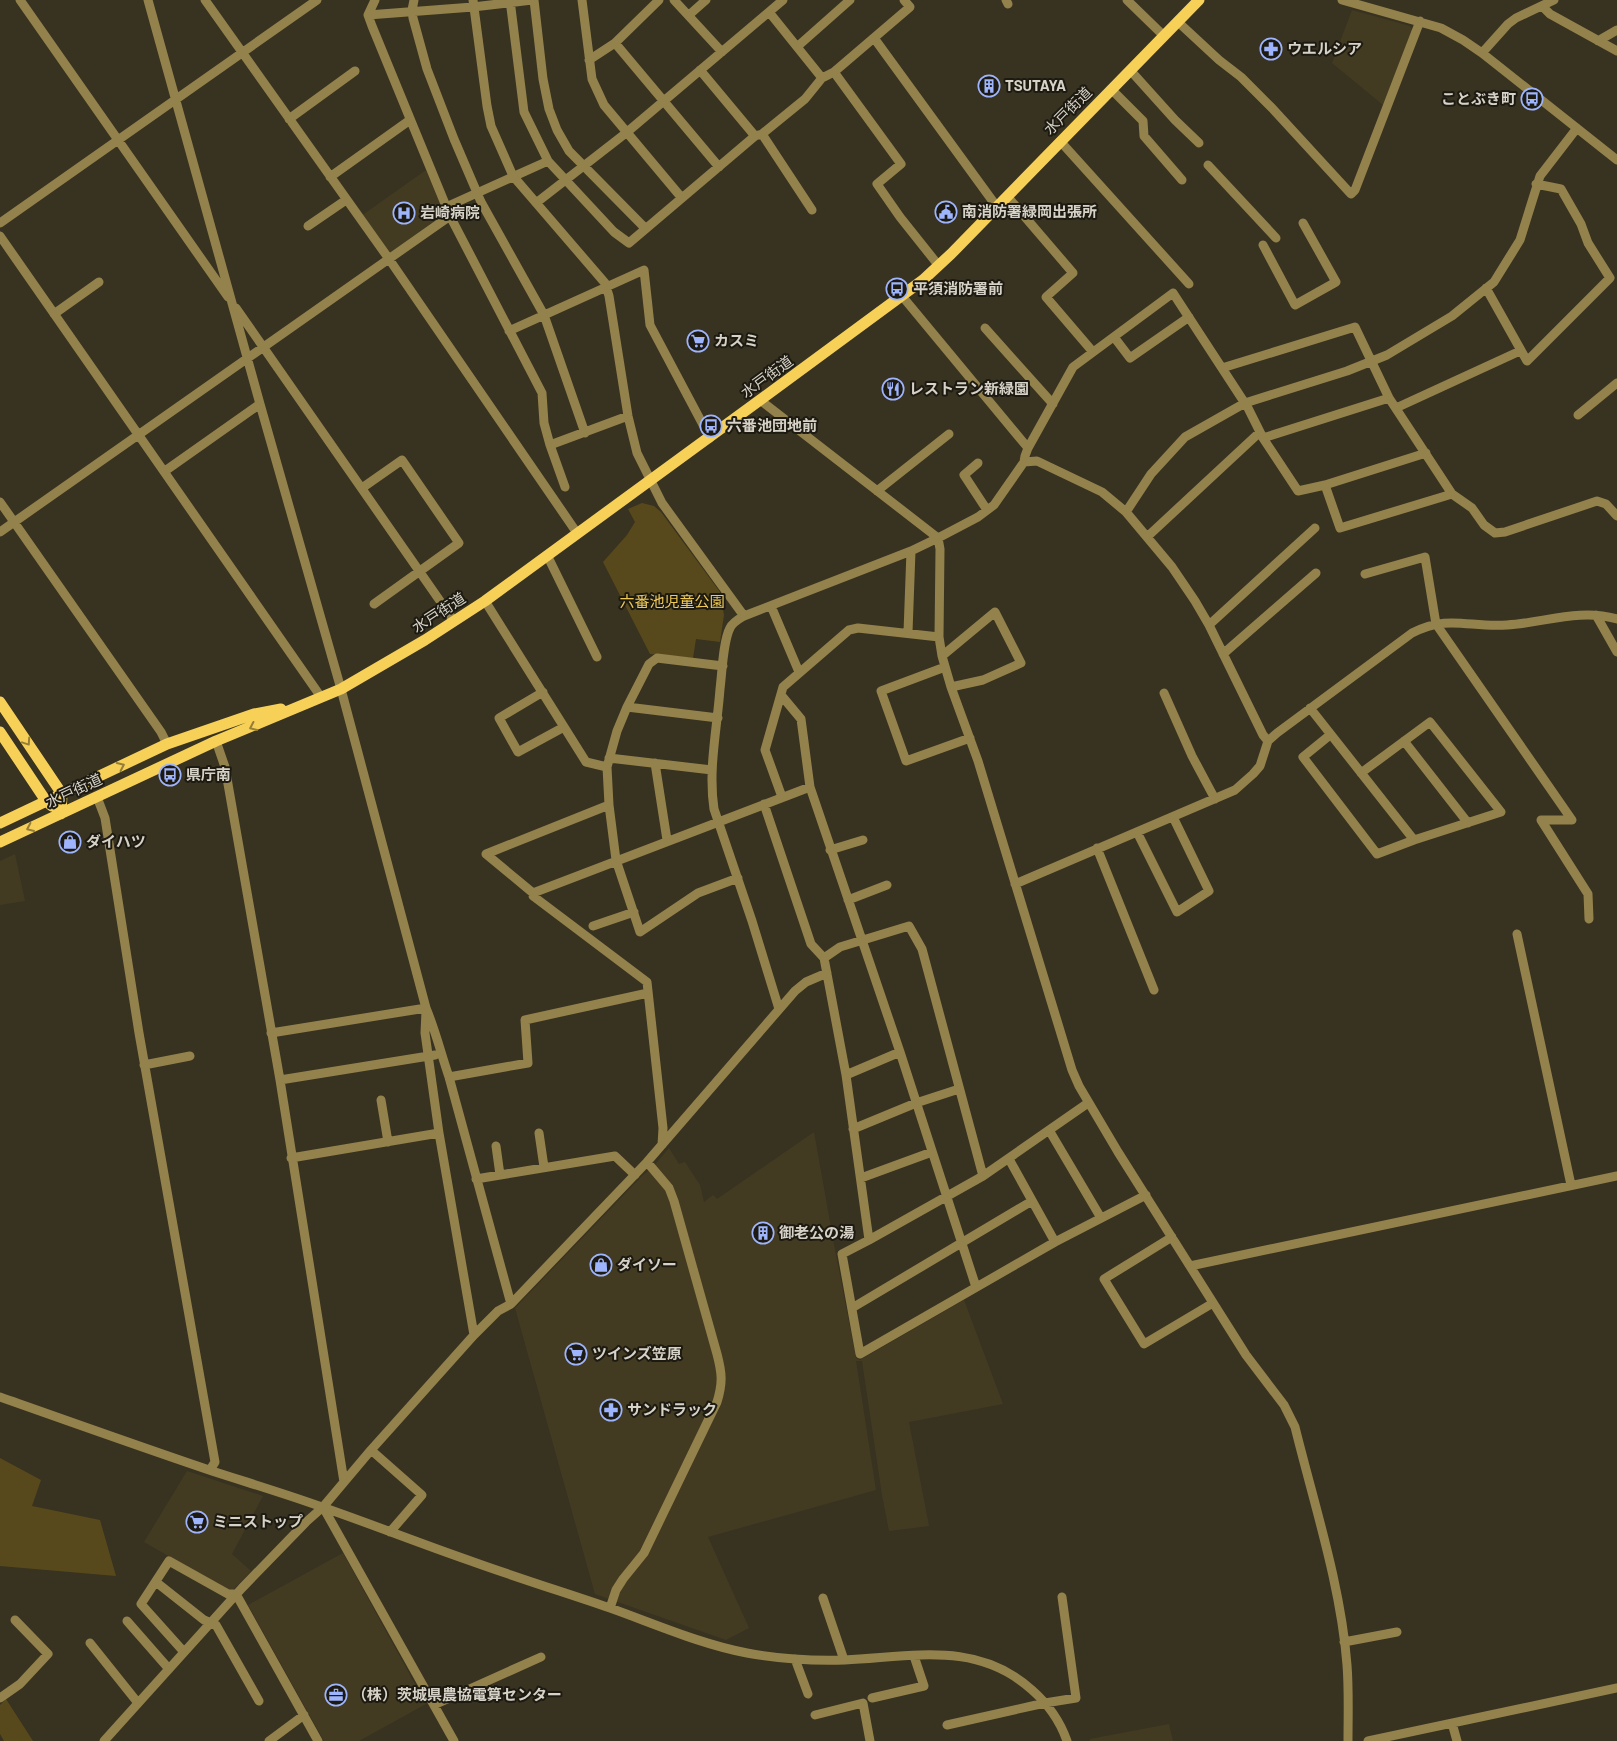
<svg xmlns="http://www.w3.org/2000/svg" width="1617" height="1741" font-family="Barlow,'Noto Sans JP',sans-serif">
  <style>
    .built { fill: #433b21 }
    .green { fill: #58491c }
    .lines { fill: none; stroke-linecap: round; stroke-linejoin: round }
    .minor { stroke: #94824c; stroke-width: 9 }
    .major { stroke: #f7d058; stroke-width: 11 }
    .oneway { stroke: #957e38 }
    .labels { text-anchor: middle; stroke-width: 4; stroke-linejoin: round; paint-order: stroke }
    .poi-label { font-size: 15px; font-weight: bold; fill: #d6d2c7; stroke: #1d1a12; text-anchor: start }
    .street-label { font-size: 15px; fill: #d6d2c7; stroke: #1d1a12 }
    .park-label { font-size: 15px; fill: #eec956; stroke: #1d1a12 }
  </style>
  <rect width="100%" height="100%" fill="#383220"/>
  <!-- built -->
  <path class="built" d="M 1352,10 L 1410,26 L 1413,32 L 1383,105 L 1332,63 Z
    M 426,170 L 443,211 L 443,217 L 388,255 L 361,216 Z
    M 15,854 L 25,901 L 0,905 L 0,861 Z
    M 814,1132 L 835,1250 L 856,1358 L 860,1360 L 964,1300 L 1003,1404 L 909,1422 L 929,1526 L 889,1531 L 882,1495 L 862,1361 L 856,1361 L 876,1490 L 708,1537 L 749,1628 L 726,1640 L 595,1594 L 515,1308 L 642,1176 L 652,1168 L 669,1148 L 679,1164 L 685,1162 L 700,1185 L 704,1202 L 713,1195 L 717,1199 Z
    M 187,1471 L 263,1496 L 232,1554 L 251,1571 L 231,1592 L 144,1542 Z
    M 343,1553 L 426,1704 L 359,1741 L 324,1741 L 248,1605 Z
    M 1169,1724 L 1173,1741 L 1090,1741 L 1090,1739 Z"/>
  <!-- green -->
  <path class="green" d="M 642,503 L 654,506 L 661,512 L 720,592 L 724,615 L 720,642 L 696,639 L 693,658 L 650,654 L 603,562 L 627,535 L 635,522 L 628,509 Z
    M 0,1458 L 41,1480 L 32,1506 L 100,1520 L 116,1576 L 0,1566 Z
    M 6,1699 L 33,1741 L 4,1741 L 0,1734 L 0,1705 Z"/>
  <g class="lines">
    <!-- minor -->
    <path class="minor" d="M 20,0 L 228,297
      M 148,0 L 260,404 L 341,689 L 426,1008 C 436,1032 441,1054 449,1077 L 511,1304
      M 205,0 L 389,259 L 577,533
      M 375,0 L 368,15 L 372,26 L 450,216 L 542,393 L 544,423 L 550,445 L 628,416
      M 414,0 L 412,10 L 413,18 L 427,69 L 454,139 L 481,202 L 544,315 L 585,433
      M 473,0 L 487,106 L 491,126 L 513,176 L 605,283 L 609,296 L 628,416 L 637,453 L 662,503 L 744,616
      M 510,0 L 524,112 L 548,161 L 614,232 L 629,243 L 755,136 L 762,134 L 805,99 L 822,78
      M 534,0 L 543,79 L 549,109 L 557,130 L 569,151 L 645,228
      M 582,0 L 592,79 L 604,105 L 681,197
      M 674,0 L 722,52
      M 1006,0 L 1008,4
      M 1127,0 L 1164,36
      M 1342,0 L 1441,28 L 1463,40 L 1482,53 L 1617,160
      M 1542,6 L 1550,14 L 1617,51
      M 769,12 L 822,78 L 834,72 L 910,7 L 904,0
      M 368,15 L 473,7 L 532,0
      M 689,15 L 706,0
      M 1178,22 L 1219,60 L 1241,77 L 1272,108 L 1351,194 L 1355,190 L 1420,21
      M 874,38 L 997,207
      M 1598,41 L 1617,30
      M 615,43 L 719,167
      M 798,46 L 850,0
      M 1482,53 L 1508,24 L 1516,18 L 1554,0
      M 589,60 L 615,43 L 659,0
      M 700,70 L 755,136
      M 1130,70 L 1175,120 L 1199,143
      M 834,72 L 901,164 L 877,184 L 900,217 L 939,266
      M 1111,89 L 1143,121 L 1144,136 L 1182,180
      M 289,119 L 355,71
      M 762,134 L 812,210
      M 1060,141 L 1189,284
      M 1208,165 L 1276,238
      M 330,177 L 410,120
      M 1007,196 L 1073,273 L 1046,297 L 1093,352
      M 536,203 L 626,133 L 783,0
      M 446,207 L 548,161
      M 0,223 L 317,0
      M 308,226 L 346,200
      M 0,236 L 321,697
      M 1263,245 L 1295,305 L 1336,282 L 1303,223
      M 1486,288 L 1527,361 L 1610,278 L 1588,243 L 1581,224 L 1561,189 L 1536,184
      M 902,296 L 1028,448
      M 236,308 L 454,621
      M 54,314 L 99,282
      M 985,328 L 1053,404
      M 509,331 L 644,270 L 650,325 L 710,438
      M 1114,337 L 1130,358 L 1189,317
      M 1222,368 L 1355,327 L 1389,398 L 1452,494 L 1472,508 L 1484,525 L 1495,533 L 1505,532 L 1597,501 L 1606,504 L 1617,516
      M 760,400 L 938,538 L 940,549 L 939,637 L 942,656 L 951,687 L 978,761 L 1072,1070 L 1079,1086 L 1118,1152 L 1246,1355 L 1284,1405 L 1295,1427 C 1314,1504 1341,1586 1347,1665 C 1349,1690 1348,1716 1348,1741
      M 1396,408 L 1520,351
      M 1578,415 L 1617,383
      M 1263,438 L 1389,398
      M 550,445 L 565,487
      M 1024,462 L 1025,456 L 1028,448 L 1073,367 L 1173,293 L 1248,408 L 1263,438 L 1298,491 L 1325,485 L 1426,453
      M 978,463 L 964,475 L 987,510
      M 165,471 L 260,404
      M 1325,485 L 1340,528 L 1452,494
      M 362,488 L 402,460 L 459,543 L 374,604
      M 877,491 L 949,434
      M 0,502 L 161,732 L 167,744
      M 1126,512 L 1151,474 L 1185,437 L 1245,403 L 1347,371 L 1387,355 L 1452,316 L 1494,282 L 1520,240 L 1540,176 L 1577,128
      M 0,532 L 450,216
      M 1147,537 L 1260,432
      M 547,555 L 597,657
      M 1365,574 L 1425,557 L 1436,624 L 1572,820 L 1541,820 L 1588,894 L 1589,919
      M 485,601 L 586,762 L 607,767
      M 771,606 L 799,672
      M 1596,615 L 1617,652
      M 1209,625 L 1315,528
      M 908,632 L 911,551
      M 1223,654 L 1316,573
      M 942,656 L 995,612 L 1021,663 L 983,680 L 951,687
      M 723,666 L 657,658 L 649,664 L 627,707 L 617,731 L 607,767 L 609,805 L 616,860 L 640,932 L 698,893 L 738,878
      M 945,667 L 881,691 L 906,761 L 970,738
      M 543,692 L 499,718 L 518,752 L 564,727
      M 1164,693 L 1192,756 L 1215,799
      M 781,695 L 801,719 L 810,787 L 900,1052 L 976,1287
      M 627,707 L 718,718
      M 1310,708 L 1414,840 L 1377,854 L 1303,757 L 1330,735
      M 216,741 L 225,767 L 280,1080 L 344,1482
      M 1404,741 L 1468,823
      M 609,758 L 712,770
      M 655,763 L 667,840
      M 1361,773 L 1430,722 L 1501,812 L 1414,840
      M 97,797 L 105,818 L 139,1033 L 215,1462 L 210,1470
      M 782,797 L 765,750 L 783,687 L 849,630 L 858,628 L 939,637
      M 764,804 L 811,944 L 824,958 L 846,1075 L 869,1240
      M 609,805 L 486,854 L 533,893 L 533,896 L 647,982 L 663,1128 L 662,1145
      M 1137,832 L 1177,912 L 1209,891 L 1173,817
      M 1097,848 L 1154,990
      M 830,850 L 863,840
      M 1015,884 L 1235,790 L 1253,774 L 1260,766 L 1268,741 L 1277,733 L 1412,633 C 1449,614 1469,628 1507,625 C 1543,623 1580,608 1617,619
      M 533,893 L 810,787
      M 848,900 L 887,885
      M 593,926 L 634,912
      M 1517,934 L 1571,1185
      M 824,958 L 840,947 L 909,926 L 922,949 L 983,1176
      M 779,1009 L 752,921 L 714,809 C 708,770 717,729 720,689 C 722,674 723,641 730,628 C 733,622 739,619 744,616 L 911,551 L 938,538 L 978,517 L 994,505 L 1024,462 L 1037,461 L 1102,492 L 1126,512 L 1172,567 L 1195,601 L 1209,625 L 1263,735 L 1268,741
      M 426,1011 L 425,1033 L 439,1133 L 474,1335
      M 271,1033 L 426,1008
      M 144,1065 L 190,1056
      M 846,1075 L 900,1052
      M 449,1077 L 528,1063 L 525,1020 L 648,993
      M 280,1080 L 435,1055
      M 381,1100 L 388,1142
      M 1088,1103 L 983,1176 L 869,1240 L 842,1254 L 860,1354 L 1055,1242 L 1146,1195
      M 853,1129 L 916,1103 L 959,1089
      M 1049,1130 L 1101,1218
      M 539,1133 L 544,1167
      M 496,1146 L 500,1175
      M 291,1158 L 439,1133
      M 1009,1159 L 1055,1242
      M 861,1178 L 932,1152
      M 476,1179 L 615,1156 L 635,1175
      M 1172,1237 L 1104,1279 L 1144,1344 L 1213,1303
      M 1190,1266 L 1617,1176
      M 852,1308 L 1032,1201
      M 0,1397 C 71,1422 141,1447 212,1471 C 249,1483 286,1494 322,1507 C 371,1524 419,1543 468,1560 C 515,1577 563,1592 610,1608 C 655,1624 700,1644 747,1653 C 779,1659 812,1661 845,1660 C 912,1657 977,1640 1032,1690 C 1048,1704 1060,1721 1067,1741
      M 371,1450 L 422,1495 L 390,1532
      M 323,1507 L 454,1741
      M 156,1582 L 204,1620 L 216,1625 L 259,1701
      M 823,1598 L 844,1660
      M 610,1608 L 616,1590 L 623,1579 L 644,1553 L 717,1402 C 723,1383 722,1373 717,1354 L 674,1201 L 669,1188 L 647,1162
      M 127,1621 L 169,1669
      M 1344,1642 L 1397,1632
      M 90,1643 L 138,1703
      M 184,1652 L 141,1604 L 169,1561 L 228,1594 L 236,1594 L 318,1741
      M 795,1659 L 808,1694
      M 0,1698 L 20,1684 L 48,1654 L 15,1620
      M 872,1698 L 924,1686 L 914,1656
      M 434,1705 L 541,1657
      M 815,1715 L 863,1703 L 870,1741
      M 1452,1723 L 1457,1741
      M 947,1725 L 1045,1703 L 1076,1698 L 1062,1597
      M 104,1741 L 242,1588 L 306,1522 L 323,1507 L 371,1450 L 474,1335 L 498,1311 L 511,1304 L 647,1162 L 795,991 L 806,982 L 827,973
      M 269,1741 L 304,1715
      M 1368,1741 L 1617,1688"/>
    <!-- major -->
    <path class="major" d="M 0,702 L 62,794 L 61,814
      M 0,732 L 46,801 L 52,806
      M 0,823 L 167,744 L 254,714 L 281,709
      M 0,842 L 216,741 L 341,689 L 425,640 L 485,601 L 760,400 L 923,280 L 951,254 L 1199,0"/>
  </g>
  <!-- one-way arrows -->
  <defs><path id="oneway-chevron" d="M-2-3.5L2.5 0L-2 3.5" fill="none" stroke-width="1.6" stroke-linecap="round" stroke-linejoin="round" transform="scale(1.25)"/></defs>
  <g class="oneway">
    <use href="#oneway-chevron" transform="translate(253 727) rotate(155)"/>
    <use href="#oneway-chevron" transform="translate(27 742) rotate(56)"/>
    <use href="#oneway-chevron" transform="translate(121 766) rotate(-25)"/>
    <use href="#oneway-chevron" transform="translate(30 828) rotate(155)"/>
  </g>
  <!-- icons -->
  <defs>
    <g id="pharmacy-ring" transform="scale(1.125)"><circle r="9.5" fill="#1d1a12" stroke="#9eb4fd" stroke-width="1.5"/><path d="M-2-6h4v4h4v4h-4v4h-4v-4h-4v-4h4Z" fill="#9eb4fd"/></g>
    <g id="building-ring" transform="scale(1.125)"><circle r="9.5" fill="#1d1a12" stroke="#9eb4fd" stroke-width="1.5"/><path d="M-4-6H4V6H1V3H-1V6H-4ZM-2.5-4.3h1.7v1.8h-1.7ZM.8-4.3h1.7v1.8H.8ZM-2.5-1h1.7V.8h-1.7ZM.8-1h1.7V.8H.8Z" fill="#9eb4fd"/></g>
    <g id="bus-ring" transform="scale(1.125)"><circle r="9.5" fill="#1d1a12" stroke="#9eb4fd" stroke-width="1.5"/><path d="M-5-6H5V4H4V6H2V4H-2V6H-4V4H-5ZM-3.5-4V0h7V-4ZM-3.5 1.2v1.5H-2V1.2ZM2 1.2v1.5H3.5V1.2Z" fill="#9eb4fd"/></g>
    <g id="civic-ring" transform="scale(1.125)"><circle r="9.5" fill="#1d1a12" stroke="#9eb4fd" stroke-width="1.5"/><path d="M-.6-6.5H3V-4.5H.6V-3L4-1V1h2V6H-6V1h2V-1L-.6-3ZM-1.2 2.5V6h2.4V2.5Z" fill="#9eb4fd"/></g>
    <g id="hospital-ring" transform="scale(1.125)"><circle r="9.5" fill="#1d1a12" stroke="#9eb4fd" stroke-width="1.5"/><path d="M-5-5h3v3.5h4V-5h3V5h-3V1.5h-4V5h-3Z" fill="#9eb4fd"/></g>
    <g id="supermarket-ring" transform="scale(1.125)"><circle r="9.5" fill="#1d1a12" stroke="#9eb4fd" stroke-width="1.5"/><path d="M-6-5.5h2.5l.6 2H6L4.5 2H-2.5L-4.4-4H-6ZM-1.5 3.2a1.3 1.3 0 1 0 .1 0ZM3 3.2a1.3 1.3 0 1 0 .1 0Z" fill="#9eb4fd"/></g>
    <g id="restaurant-ring" transform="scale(1.125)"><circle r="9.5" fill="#1d1a12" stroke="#9eb4fd" stroke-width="1.5"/><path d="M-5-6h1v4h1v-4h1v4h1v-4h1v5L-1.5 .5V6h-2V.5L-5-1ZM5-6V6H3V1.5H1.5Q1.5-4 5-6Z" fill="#9eb4fd"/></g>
    <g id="shop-ring" transform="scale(1.125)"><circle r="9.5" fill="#1d1a12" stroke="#9eb4fd" stroke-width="1.5"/><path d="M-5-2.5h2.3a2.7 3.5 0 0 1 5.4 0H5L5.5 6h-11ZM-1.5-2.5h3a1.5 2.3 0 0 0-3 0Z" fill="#9eb4fd"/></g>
    <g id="office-ring" transform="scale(1.125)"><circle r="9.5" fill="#1d1a12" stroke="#9eb4fd" stroke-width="1.5"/><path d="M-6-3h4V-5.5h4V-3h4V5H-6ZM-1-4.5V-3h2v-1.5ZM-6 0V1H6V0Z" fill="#9eb4fd"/></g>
  </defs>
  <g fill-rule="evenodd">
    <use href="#pharmacy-ring" x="1271" y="49"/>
    <use href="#building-ring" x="989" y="86"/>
    <use href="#bus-ring" x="1532" y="99"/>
    <use href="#civic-ring" x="946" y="212"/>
    <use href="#hospital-ring" x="404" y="213"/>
    <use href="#bus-ring" x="897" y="289"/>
    <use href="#supermarket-ring" x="698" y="341"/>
    <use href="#restaurant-ring" x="893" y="389"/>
    <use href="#bus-ring" x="711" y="426"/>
    <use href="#bus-ring" x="170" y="775"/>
    <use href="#shop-ring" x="70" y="842"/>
    <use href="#building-ring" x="763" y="1233"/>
    <use href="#shop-ring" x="601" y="1265"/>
    <use href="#supermarket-ring" x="576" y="1354"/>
    <use href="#pharmacy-ring" x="611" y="1410"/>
    <use href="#supermarket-ring" x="197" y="1522"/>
    <use href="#office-ring" x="336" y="1695"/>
  </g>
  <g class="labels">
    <!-- poi labels -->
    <g class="poi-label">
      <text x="1287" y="54">ウエルシア</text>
      <text x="1005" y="91">TSUTAYA</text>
      <text x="1516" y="104" text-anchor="end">ことぶき町</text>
      <text x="962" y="217">南消防署緑岡出張所</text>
      <text x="420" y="218">岩崎病院</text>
      <text x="913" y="294">平須消防署前</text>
      <text x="714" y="346">カスミ</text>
      <text x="909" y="394">レストラン新緑園</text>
      <text x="727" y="431">六番池団地前</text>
      <text x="186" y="780">県庁南</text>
      <text x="86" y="847">ダイハツ</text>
      <text x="779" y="1238">御老公の湯</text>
      <text x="617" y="1270">ダイソー</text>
      <text x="592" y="1359">ツインズ笠原</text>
      <text x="627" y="1415">サンドラック</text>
      <text x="213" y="1527">ミニストップ</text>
      <text x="352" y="1700">（株）茨城県農協電算センター</text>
    </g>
    <!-- street labels -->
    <g class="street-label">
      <text transform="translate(1068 111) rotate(-45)" y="5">水戸街道</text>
      <text transform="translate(767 377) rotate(-36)" y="5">水戸街道</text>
      <text transform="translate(439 613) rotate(-33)" y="5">水戸街道</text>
      <text transform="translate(74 791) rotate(-25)" y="5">水戸街道</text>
    </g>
    <!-- park labels -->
    <g class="park-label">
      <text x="672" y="607">六番池児童公園</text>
    </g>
  </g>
</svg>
